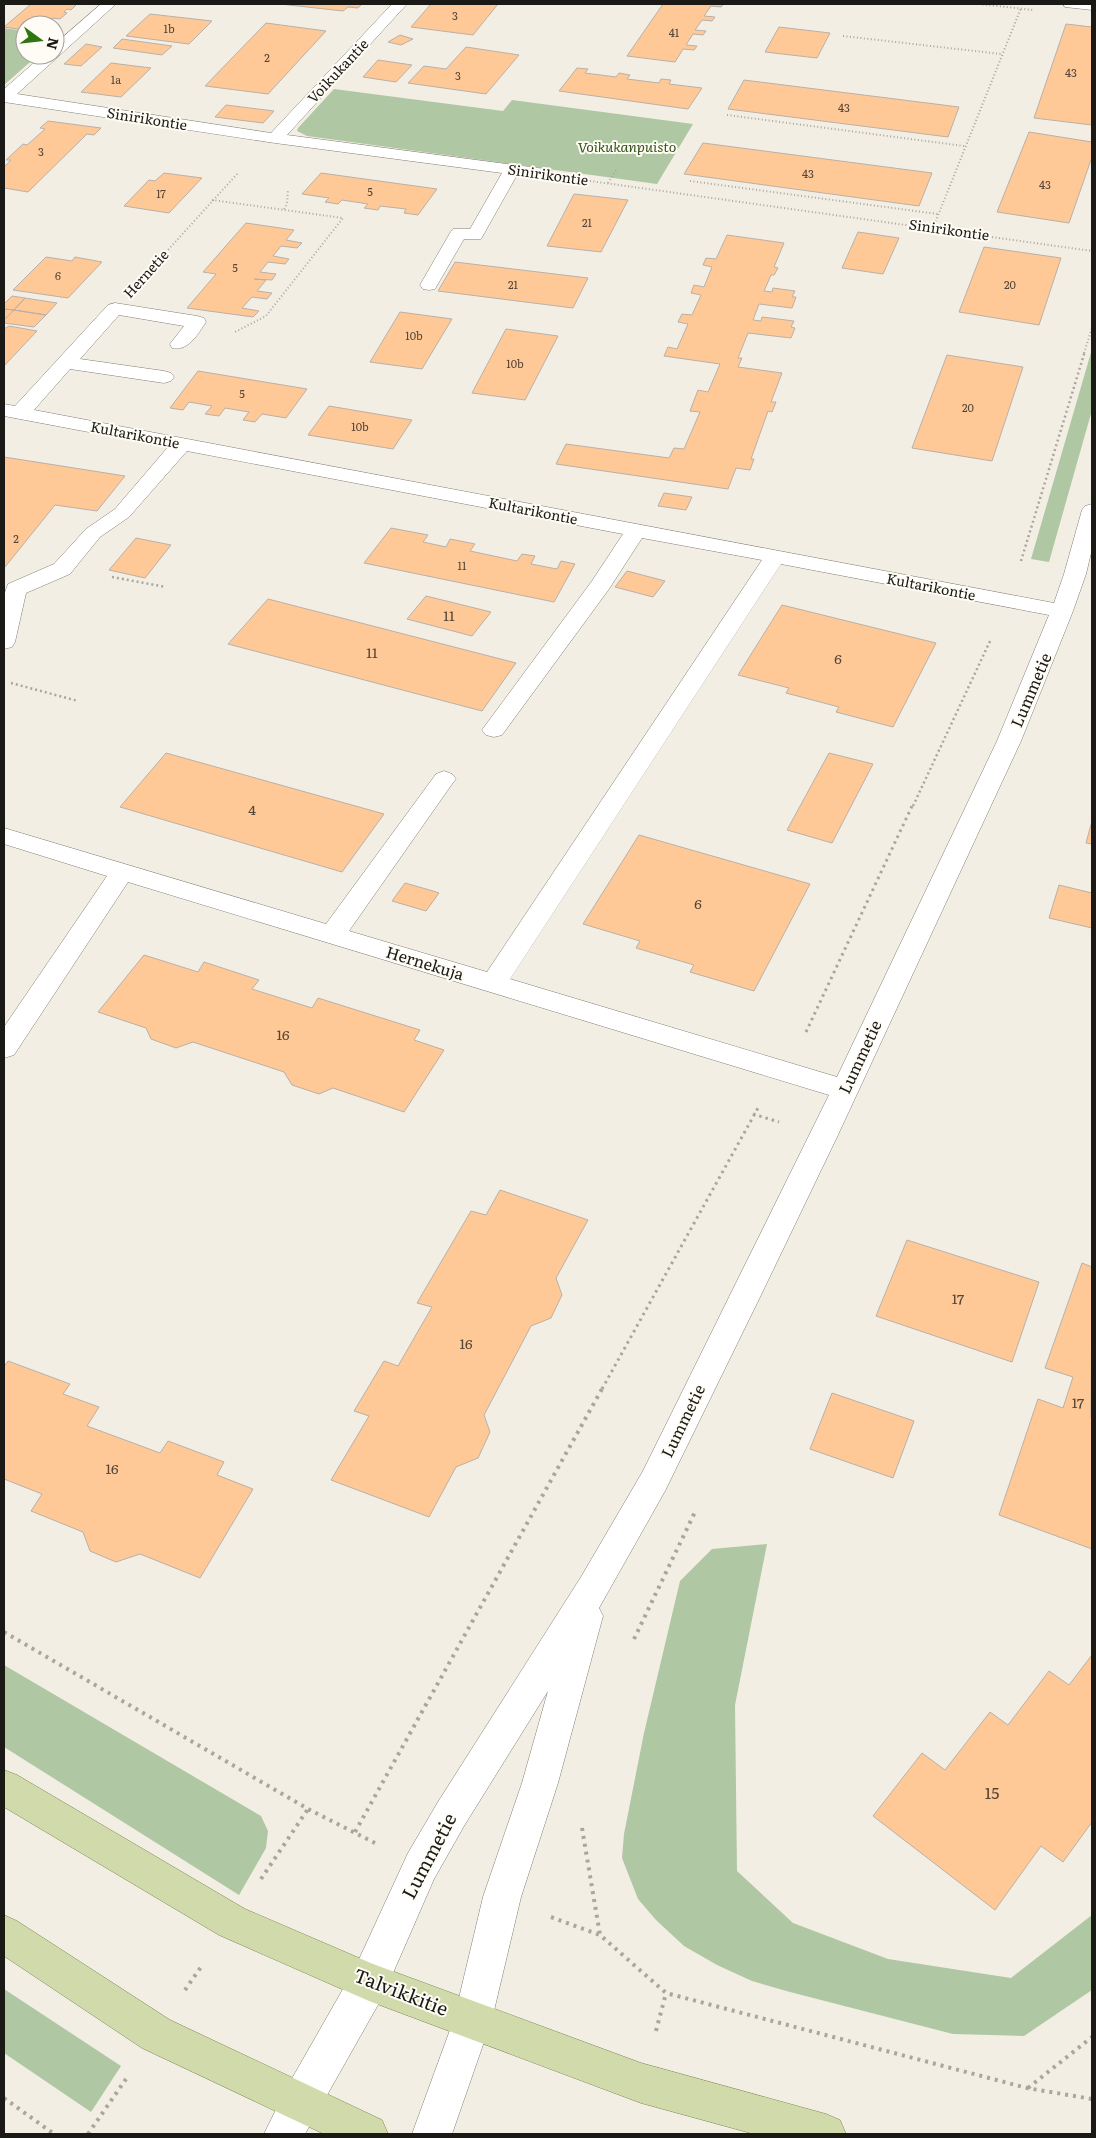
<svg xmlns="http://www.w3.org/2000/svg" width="1096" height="2138" font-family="Literata,serif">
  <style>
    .green { fill: #afc7a2 }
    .building { fill: #ffc997; stroke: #b9b0a8 }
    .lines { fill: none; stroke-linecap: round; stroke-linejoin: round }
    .minor-casing { stroke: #837f75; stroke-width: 1 }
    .major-casing { stroke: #7c8651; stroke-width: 1 }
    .path-far3 { stroke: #aaa69d; stroke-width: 2; stroke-dasharray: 1 2.5; stroke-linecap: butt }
    .path-far2 { stroke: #aaa69d; stroke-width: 2.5; stroke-dasharray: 2 3; stroke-linecap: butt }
    .path-far1 { stroke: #aaa69d; stroke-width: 3; stroke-dasharray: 2.5 4; stroke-linecap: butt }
    .path { stroke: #aaa69d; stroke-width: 4; stroke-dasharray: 3 5; stroke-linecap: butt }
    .minor { fill: #fff; fill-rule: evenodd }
    .major { fill: #d0daaa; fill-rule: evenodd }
    .labels { text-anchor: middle; stroke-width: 4; stroke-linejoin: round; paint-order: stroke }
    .far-number-label { font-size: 11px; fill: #544536 }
    .far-street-label { font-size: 14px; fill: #1b1915; stroke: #fefcf5 }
    .far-park-label { font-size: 14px; font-style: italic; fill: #315318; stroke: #fefcf5 }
    .number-label { font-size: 14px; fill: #544536 }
    .street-label { font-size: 16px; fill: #1b1915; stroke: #fefcf5 }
    .near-number-label { font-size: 16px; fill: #544536 }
    .near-street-label { font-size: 19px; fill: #1b1915; stroke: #fefcf5 }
  </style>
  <rect width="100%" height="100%" fill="#f3eee3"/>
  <!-- green -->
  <path class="green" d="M 4,28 L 25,31 L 25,55 L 38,55 L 4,85 Z
    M 334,89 L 503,111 L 512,100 L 693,124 L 657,184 L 307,136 L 297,131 L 298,128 Z
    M 1092,349 L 1092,410 L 1049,562 L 1031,559 Z
    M 767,1544 L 735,1705 L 737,1871 L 793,1923 L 888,1959 L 1011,1978 L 1092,1915 L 1092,1990 L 1024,2036 L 953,2034 L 790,1992 L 752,1981 L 717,1965 L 684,1946 L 656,1920 L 638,1899 L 622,1858 L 624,1834 L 644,1733 L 680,1581 L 712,1549 Z
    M 4,1665 L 261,1816 L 268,1831 L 266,1848 L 239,1895 L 4,1747 Z
    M 4,1989 L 121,2066 L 91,2112 L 4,2053 Z"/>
  <!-- building -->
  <path class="building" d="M 31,4 L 77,4 L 71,10 L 67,9 L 64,12 L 67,13 L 60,19 L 52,18 L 44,25 L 25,25 L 25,30 L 4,27 Z
    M 280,4 L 362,4 L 358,8 L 348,7 L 343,11 Z
    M 431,4 L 498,4 L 473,35 L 411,27 Z
    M 663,4 L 724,4 L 721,7 L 711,6 L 704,16 L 715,17 L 712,21 L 702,20 L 695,30 L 706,31 L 703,35 L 693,34 L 686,45 L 697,46 L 694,50 L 683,49 L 675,62 L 627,56 Z
    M 150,14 L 212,21 L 189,44 L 126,36 Z
    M 266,23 L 326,31 L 268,94 L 205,86 Z
    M 1066,24 L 1092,27 L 1092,125 L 1034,118 Z
    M 779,27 L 830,33 L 817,58 L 765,52 Z
    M 400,35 L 413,39 L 401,45 L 388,42 Z
    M 122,39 L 172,46 L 162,55 L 113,48 Z
    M 86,44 L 102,47 L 81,66 L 64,64 Z
    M 466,47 L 519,55 L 486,94 L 408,83 L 424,66 L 446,69 Z
    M 378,60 L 412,65 L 396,82 L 363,77 Z
    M 111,63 L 151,68 L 121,97 L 81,92 Z
    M 577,68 L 588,69 L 585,73 L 616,77 L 619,73 L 630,75 L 627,79 L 659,83 L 661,79 L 671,80 L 669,84 L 702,88 L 688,109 L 559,91 Z
    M 744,80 L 959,107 L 948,137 L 728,109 Z
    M 226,105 L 274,111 L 263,123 L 215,117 Z
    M 48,121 L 101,128 L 94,135 L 87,134 L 28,192 L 4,188 L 4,167 L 11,160 L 6,160 L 23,144 L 27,145 L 45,129 L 40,128 Z
    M 1029,132 L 1092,142 L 1092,157 L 1069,223 L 997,212 Z
    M 703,143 L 932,173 L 919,206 L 684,174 Z
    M 164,173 L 202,178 L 169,213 L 124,206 L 149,180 L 155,181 Z
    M 321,173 L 437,189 L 418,215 L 404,213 L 406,209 L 380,206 L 378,210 L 364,208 L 368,204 L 342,200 L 338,204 L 325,202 L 329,198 L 302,194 Z
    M 574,194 L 628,200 L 601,252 L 547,246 Z
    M 246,223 L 294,230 L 286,240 L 302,243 L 297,248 L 281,246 L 273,256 L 289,259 L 285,264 L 268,262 L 260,272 L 276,274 L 272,280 L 254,279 L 266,280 L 257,291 L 272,293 L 267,299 L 252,297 L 242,308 L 259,311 L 253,317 L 187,308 L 216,274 L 203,272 Z
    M 858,232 L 899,238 L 883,274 L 842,268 Z
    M 727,235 L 784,243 L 774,267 L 778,268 L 774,275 L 771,275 L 764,291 L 772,292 L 773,288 L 795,291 L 792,297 L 796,297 L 792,308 L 759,304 L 753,320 L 761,321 L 762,317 L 794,321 L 791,327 L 795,328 L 791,338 L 748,333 L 738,358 L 742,358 L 738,367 L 782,373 L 771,402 L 776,402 L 772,412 L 768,411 L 751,459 L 754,459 L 750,470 L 736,468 L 728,489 L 556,464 L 566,444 L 669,458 L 674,448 L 684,449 L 700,412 L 690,411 L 698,390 L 708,392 L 720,364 L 664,356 L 668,347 L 677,349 L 688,324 L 678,322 L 682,314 L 692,315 L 701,295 L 691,293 L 694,285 L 704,287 L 712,267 L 703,265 L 706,258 L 716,259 Z
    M 984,247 L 1061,258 L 1039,325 L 959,312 Z
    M 46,257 L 72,261 L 75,257 L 102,262 L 68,298 L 13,290 Z
    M 455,262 L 588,278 L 573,308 L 438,291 Z
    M 12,296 L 25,298 L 14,310 L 4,309 L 4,304 Z
    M 25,298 L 57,303 L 46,315 L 14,310 Z
    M 4,309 L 14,310 L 4,320 Z
    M 14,310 L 46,315 L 34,327 L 4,323 L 4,320 Z
    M 400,312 L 452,319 L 422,369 L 370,362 Z
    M 9,326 L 37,331 L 4,366 L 4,329 Z
    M 506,329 L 558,336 L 525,400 L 472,393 Z
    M 947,355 L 1023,367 L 992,461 L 912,448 Z
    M 198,371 L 307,389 L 286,418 L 262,414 L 255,422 L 243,420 L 249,412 L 225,408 L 219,416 L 205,414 L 212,406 L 189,402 L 183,410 L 170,408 Z
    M 329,406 L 412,420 L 393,449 L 308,435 Z
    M 4,457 L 125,476 L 97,511 L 55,505 L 5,567 L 4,567 Z
    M 664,493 L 692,497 L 686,510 L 658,506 Z
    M 391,528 L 428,535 L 423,542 L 446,547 L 450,539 L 475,544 L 470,551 L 517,561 L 522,554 L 535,556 L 531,564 L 557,569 L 561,561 L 575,564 L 554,602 L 364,563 Z
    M 136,538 L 171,545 L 145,578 L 109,570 Z
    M 627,571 L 665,581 L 653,597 L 615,587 Z
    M 426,596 L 491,612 L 472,636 L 407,619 Z
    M 268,599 L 516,663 L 482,711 L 228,644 Z
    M 782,605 L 936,643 L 893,727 L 836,712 L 839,707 L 786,693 L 789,688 L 738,675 Z
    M 166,753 L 384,814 L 342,872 L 120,807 Z
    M 829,753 L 873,764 L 832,843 L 787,830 Z
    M 1092,821 L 1092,844 L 1086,843 Z
    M 639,835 L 810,884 L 754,991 L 690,972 L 694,965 L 636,948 L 640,941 L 583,924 Z
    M 405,883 L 433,891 L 439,893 L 426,911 L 392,901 Z
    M 1059,885 L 1092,893 L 1092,928 L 1049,918 Z
    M 144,955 L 198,972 L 204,962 L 259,980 L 252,989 L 312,1008 L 318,998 L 420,1030 L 414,1040 L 444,1050 L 404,1112 L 333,1088 L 319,1094 L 292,1085 L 284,1072 L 193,1042 L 176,1048 L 151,1039 L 146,1028 L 98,1012 Z
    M 500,1190 L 588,1220 L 556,1278 L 562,1295 L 551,1318 L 531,1326 L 484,1415 L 490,1432 L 478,1458 L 456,1467 L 429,1517 L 331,1480 L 369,1416 L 354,1411 L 384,1361 L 398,1366 L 432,1307 L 417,1303 L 471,1211 L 486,1215 Z
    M 907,1240 L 1039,1282 L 1012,1362 L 876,1316 Z
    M 1082,1263 L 1092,1267 L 1091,1418 L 1092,1419 L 1092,1549 L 999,1515 L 1038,1399 L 1063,1408 L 1073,1377 L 1045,1368 Z
    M 8,1361 L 70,1384 L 63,1394 L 99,1407 L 87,1426 L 160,1453 L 168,1441 L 224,1462 L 217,1475 L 253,1489 L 200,1578 L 140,1554 L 116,1562 L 90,1551 L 83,1532 L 31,1511 L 42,1494 L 4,1479 L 4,1367 Z
    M 832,1393 L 914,1421 L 893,1478 L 810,1449 Z
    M 1092,1655 L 1092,1822 L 1063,1862 L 1041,1846 L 995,1910 L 873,1816 L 922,1753 L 945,1770 L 990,1712 L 1008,1725 L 1049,1671 L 1069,1685 Z"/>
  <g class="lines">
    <!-- minor casing -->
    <g class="minor-casing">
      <path id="minor" d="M 101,4 L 116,4 L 17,94 L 271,133 L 392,4 L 407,4 L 287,135 L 545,169 L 551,170 L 553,174 L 551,178 L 545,179 L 517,175 L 481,239 L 464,239 L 435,289 L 429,290 L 423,289 L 420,285 L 450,233 L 453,229 L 470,229 L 502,173 L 275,143 L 4,102 L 4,89 L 43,55 L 55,55 L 55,44 Z
        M 1063,4 L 1092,4 L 1092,10 L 1065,7 Z
        M 115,303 L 197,316 L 204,318 L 206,322 C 198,334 188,352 172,348 L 170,344 L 184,326 L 119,315 L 80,359 L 164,371 L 171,373 L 174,377 L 171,381 L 164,383 L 70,369 L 34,410 L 1054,603 L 1064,574 L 1082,510 L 1085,506 L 1092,504 L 1092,549 L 1086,574 L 1073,611 L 1021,741 L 837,1137 L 761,1295 L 665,1491 L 599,1608 L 603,1616 L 558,1783 L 521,1897 L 492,2019 L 452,2134 L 412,2134 L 454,2019 L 483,1897 L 522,1783 L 548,1691 L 464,1826 L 434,1879 L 383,1996 L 305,2134 L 264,2134 L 286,2089 L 355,1968 L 408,1853 L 438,1802 L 581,1577 L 643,1471 L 829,1095 L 128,882 L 14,1055 L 4,1058 L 4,1027 L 107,876 L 4,844 L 4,828 L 326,924 L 436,774 L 444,771 L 452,774 L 456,779 L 452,784 L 349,931 L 487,972 L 762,560 L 642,538 L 609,589 L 502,735 L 494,737 L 486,735 L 482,730 L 592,581 L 623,534 L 187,451 L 129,517 L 100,537 L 70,574 L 26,593 L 15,642 L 12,647 L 4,649 L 4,595 L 8,584 L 54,564 L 86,529 L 115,509 L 168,447 L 4,416 L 4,404 L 15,406 L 108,305 ZM 781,564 L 1049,615 L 997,741 L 837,1077 L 510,979 Z"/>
    </g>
    <!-- major casing -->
    <g class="major-casing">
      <path id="major" d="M 4,1770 L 17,1775 L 245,1909 L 373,1964 L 641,2063 L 826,2114 L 840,2120 L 846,2134 L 754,2134 L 641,2103 L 369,2001 L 219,1935 L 4,1807 Z
        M 4,1915 L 17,1921 L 170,2020 L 382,2120 L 388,2134 L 324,2134 L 142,2048 L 4,1956 Z"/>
    </g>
    <!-- path-far3 -->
    <path class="path-far3" d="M 979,4 L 1033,10
      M 843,36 L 1001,54
      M 727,115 L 964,146
      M 583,180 L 1092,251
      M 690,181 L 938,214
      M 608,183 L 617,169
      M 212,200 L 343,218 L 266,316 L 235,332
      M 284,209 L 287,204 L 288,190
      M 933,228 L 1021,8
      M 147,273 L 238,173
      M 1084,353 L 1092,328"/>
    <!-- path-far2 -->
    <path class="path-far2" d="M 1021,561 L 1085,351
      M 112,577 L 166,587
      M 11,683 L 78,701
      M 913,806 L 991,639"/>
    <!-- path-far1 -->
    <path class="path-far1" d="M 806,1032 L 913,804
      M 753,1114 L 779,1122
      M 602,1389 L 758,1108"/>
    <!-- path -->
    <path class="path" d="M 4,1632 L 308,1809 L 375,1843
      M 634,1639 L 695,1512
      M 582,1828 L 600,1935
      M 355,1832 L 603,1387
      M 261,1879 L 308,1809
      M 551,1917 L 600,1935 L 666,1993 L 1027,2088 L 1092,2099
      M 185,1990 L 203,1964
      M 656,2031 L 666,1993
      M 1028,2088 L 1092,2037
      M 4,2098 L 54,2134
      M 88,2134 L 126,2079"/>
    <!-- minor -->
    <use href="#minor" class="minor"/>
    <!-- major -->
    <use href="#major" class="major"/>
  </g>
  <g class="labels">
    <!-- far-number labels -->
    <g class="far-number-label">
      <text x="455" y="20">3</text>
      <text x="169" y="33">1b</text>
      <text x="674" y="37">41</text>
      <text x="267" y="62">2</text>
      <text x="1071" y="77">43</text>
      <text x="458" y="80">3</text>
      <text x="116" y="84">1a</text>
      <text x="844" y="112">43</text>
      <text x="41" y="156">3</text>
      <text x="808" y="178">43</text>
      <text x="1045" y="189">43</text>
      <text x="370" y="196">5</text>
      <text x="161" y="198">17</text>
      <text x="587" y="227">21</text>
      <text x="235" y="272">5</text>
      <text x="58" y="280">6</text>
      <text x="513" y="289">21</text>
      <text x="1010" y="289">20</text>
      <text x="414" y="340">10b</text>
      <text x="515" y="368">10b</text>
      <text x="242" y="398">5</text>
      <text x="968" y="412">20</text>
      <text x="360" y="431">10b</text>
      <text x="16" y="543">2</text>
      <text x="462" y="570">11</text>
    </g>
    <!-- far-street labels -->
    <g class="far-street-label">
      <text transform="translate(338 71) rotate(-47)" y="5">Voikukantie</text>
      <text transform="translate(147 119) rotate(9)" y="5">Sinirikontie</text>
      <text transform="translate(548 175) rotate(8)" y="5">Sinirikontie</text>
      <text transform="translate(949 230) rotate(8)" y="5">Sinirikontie</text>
      <text transform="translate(146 274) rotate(-48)" y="5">Hernetie</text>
      <text transform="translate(135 435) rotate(11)" y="5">Kultarikontie</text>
      <text transform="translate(533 511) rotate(11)" y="5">Kultarikontie</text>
      <text transform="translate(931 587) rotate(11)" y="5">Kultarikontie</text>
    </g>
    <!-- far-park labels -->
    <g class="far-park-label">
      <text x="627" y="152">Voikukanpuisto</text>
    </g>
    <!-- number labels -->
    <g class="number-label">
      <text x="449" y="621">11</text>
      <text x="372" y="658">11</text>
      <text x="838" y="664">6</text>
      <text x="252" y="815">4</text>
      <text x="698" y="909">6</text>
      <text x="283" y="1040">16</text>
      <text x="958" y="1304">17</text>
      <text x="466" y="1349">16</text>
      <text x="1078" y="1408">17</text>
      <text x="112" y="1474">16</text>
    </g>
    <!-- street labels -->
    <g class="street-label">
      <text transform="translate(1031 690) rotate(-67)" y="6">Lummetie</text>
      <text transform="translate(425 963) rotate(17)" y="6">Hernekuja</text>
      <text transform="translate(860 1057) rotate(-65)" y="6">Lummetie</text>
      <text transform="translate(683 1421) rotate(-64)" y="6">Lummetie</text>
    </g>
    <!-- near-number labels -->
    <g class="near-number-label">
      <text x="992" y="1799">15</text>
    </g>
    <!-- near-street labels -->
    <g class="near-street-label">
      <text transform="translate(429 1856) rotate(-62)" y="7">Lummetie</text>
      <text transform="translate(401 1992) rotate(21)" y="7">Talvikkitie</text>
    </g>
  </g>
  <!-- border -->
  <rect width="1096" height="2138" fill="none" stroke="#1b1915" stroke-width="10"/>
  <!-- north arrow -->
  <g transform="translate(40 40) rotate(105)"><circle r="24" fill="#fefcf5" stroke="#a3a19b"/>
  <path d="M0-4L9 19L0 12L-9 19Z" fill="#317412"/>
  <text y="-8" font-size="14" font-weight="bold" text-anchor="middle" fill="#1b1915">N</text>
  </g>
</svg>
